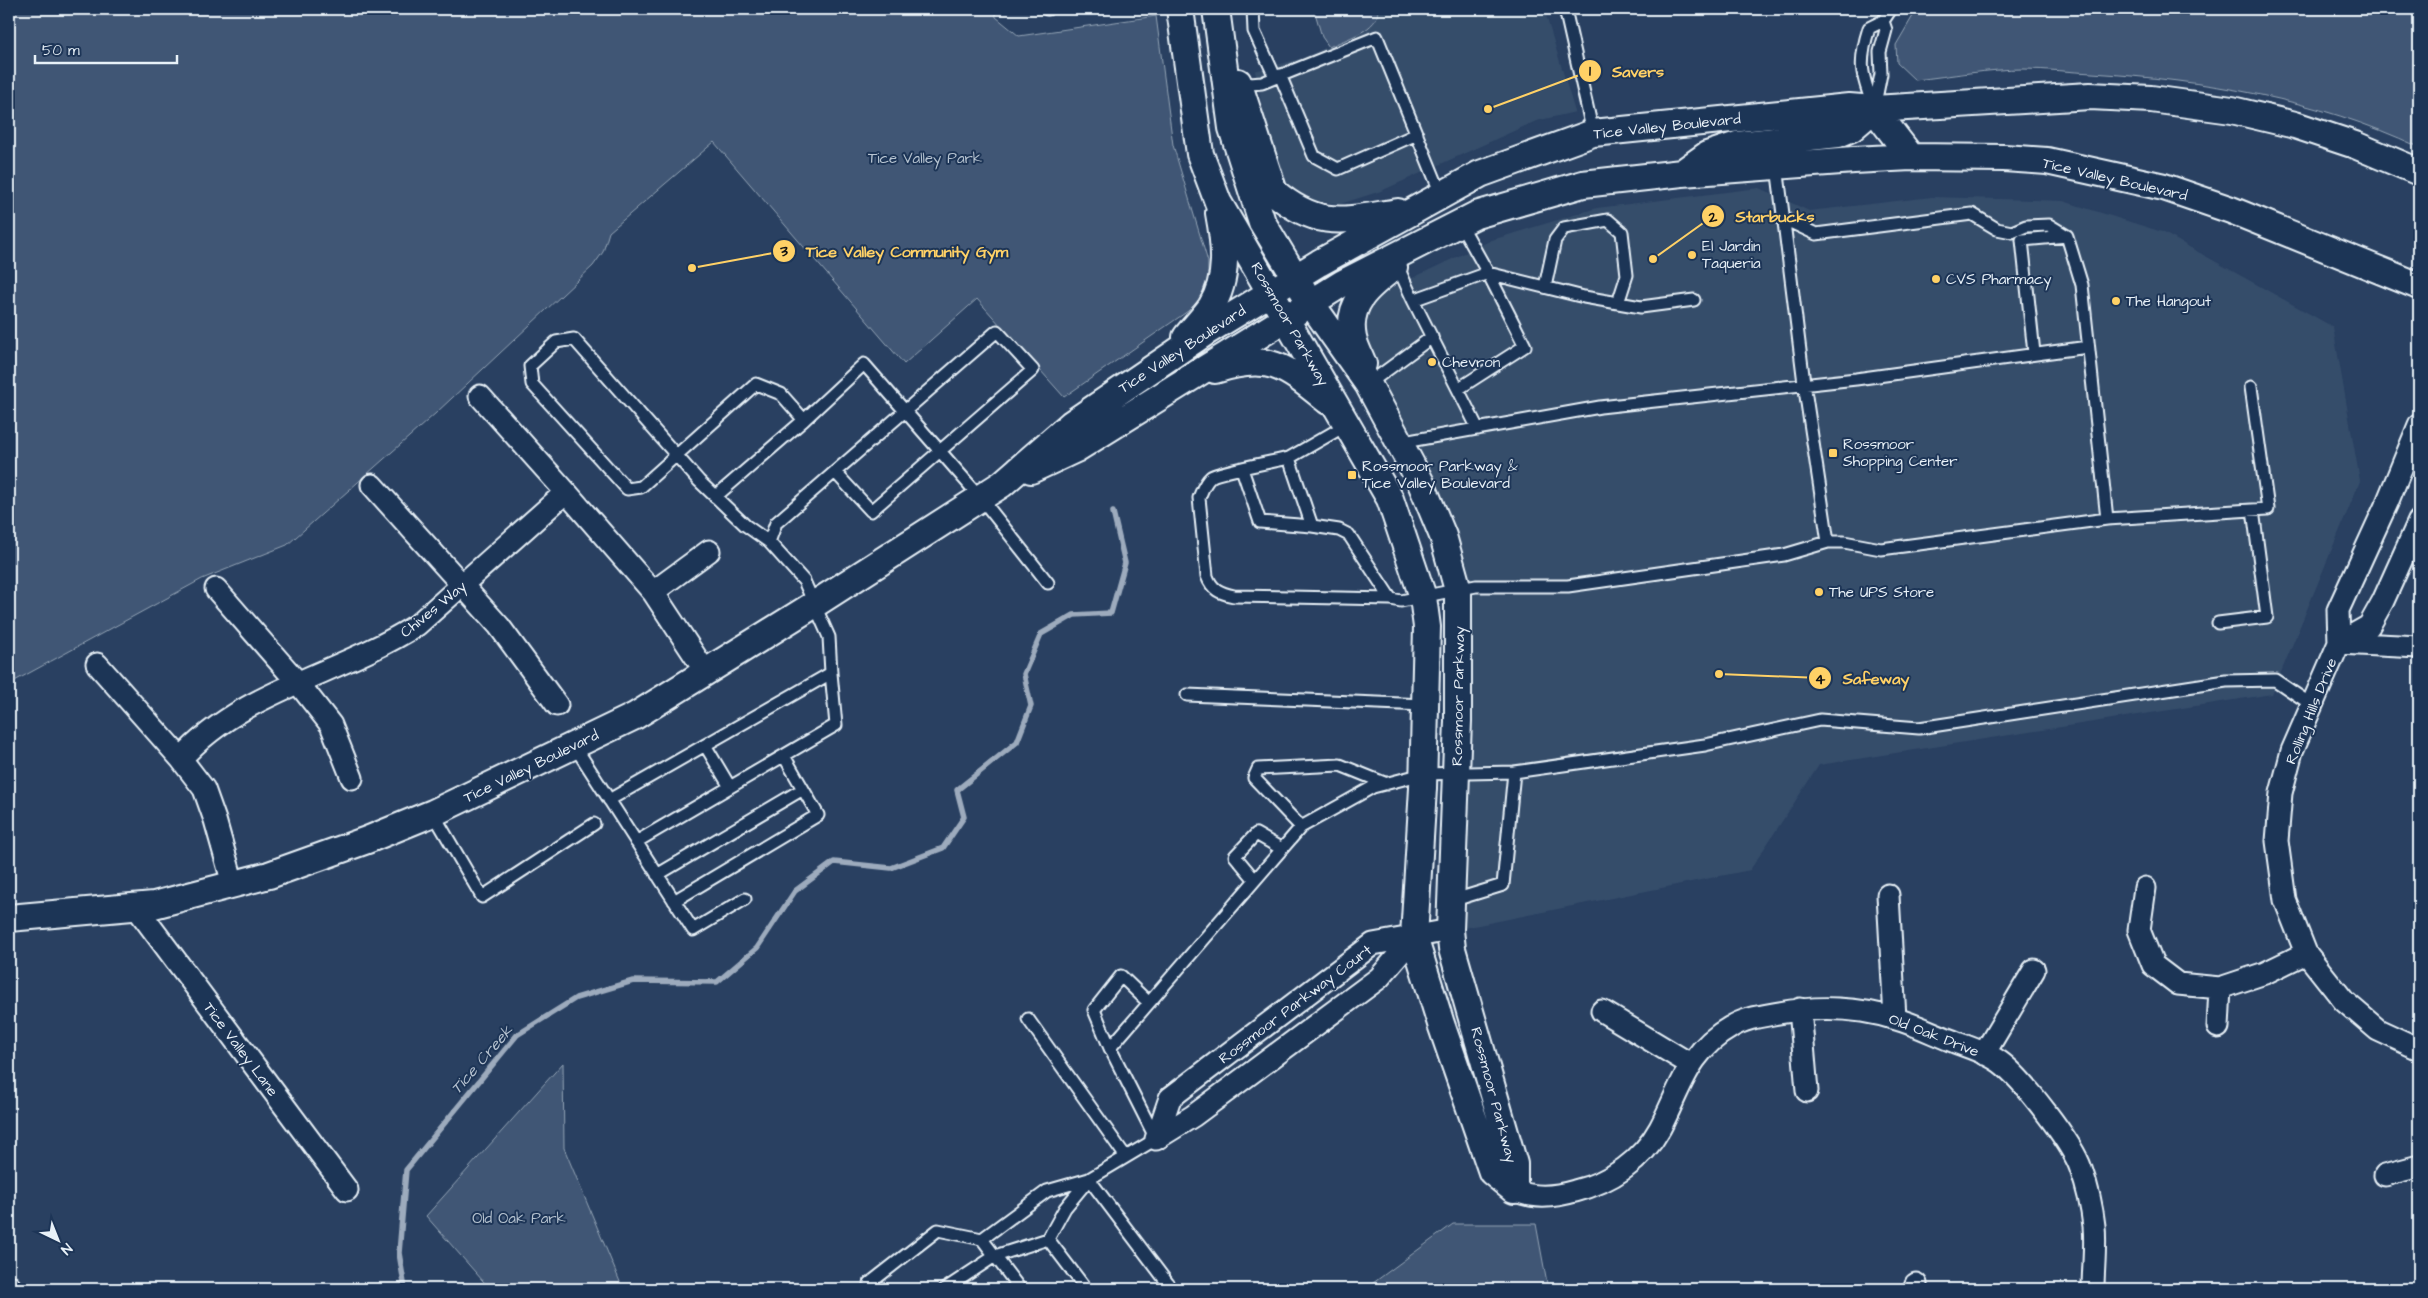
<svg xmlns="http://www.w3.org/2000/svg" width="2428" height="1298" font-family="'Architects Daughter',sans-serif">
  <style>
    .built { fill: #364d6b }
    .green { fill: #415774; stroke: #94a4b6 }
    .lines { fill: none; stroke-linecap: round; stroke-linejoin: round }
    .stream { stroke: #9dabbd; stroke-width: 5.5 }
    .service-casing { stroke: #e8f1f8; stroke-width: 15 }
    .minor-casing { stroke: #e8f1f8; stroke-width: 25 }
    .tertiary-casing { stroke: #e8f1f8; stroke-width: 30 }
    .service { stroke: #1d3557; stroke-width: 11 }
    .minor { stroke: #1d3557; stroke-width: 21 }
    .tertiary { stroke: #1d3557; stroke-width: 26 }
    .poi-dot { fill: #ffd166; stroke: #1d3557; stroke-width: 2 }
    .labels { text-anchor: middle; stroke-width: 4; stroke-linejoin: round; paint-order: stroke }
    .street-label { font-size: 15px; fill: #e8f1f8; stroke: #1d3557 }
    .park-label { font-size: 15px; fill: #b6c3d0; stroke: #1d3557 }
    .poi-label { font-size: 15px; fill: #e8f1f8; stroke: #1d3557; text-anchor: start }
    .water-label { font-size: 16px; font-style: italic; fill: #b6c2d0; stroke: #1d3557 }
    .leader { fill: none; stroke: #ffd166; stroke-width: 2 }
    .callout-dot { fill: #ffd166; stroke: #1d3557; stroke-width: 2 }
    .mark-label { font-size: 15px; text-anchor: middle; font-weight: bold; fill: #111 }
    .callout-label { font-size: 16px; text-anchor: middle; font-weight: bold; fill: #ffd166; stroke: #1d3557; stroke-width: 4; stroke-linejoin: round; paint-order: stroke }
  </style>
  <rect width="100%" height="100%" fill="#294061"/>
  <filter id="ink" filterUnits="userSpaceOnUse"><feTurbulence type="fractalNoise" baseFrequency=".02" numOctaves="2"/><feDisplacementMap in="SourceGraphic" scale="10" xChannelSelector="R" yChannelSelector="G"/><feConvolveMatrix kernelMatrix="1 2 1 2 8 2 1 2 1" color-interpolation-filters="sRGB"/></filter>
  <g filter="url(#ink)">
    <!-- built -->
    <path class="built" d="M 1378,9 L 1544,9 L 1575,112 L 1536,121 L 1381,191 L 1340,204 L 1316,201 L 1294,190 L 1279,175 L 1270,145 L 1255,71 L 1303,58 L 1362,31 L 1379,13 Z
      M 1759,188 L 1809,211 L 1932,197 L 2063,201 L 2162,232 L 2333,327 L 2360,481 L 2272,694 L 1819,765 L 1750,870 L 1439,933 L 1465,594 L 1410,440 L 1359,327 L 1373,297 L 1492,240 L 1597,208 Z"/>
    <!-- green -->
    <path class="green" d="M 9,9 L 995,9 L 996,17 L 1019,36 L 1156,16 L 1173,145 L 1208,262 L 1208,286 L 1202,298 L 1188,311 L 1064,397 L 977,299 L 904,364 L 714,142 L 609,232 L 603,252 L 593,266 L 436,413 L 287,545 L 202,579 L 9,684 Z
      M 1314,9 L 1378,9 C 1380,30 1345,39 1329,47 L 1322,37 Z
      M 1917,9 L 2419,9 L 2419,147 C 2317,99 2204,80 2092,73 C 2070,72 2047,69 2024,69 C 1988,69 1951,76 1915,80 L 1897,63 L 1896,45 Z
      M 563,1063 L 564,1148 L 623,1289 L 490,1289 L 426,1216 Z
      M 1453,1224 L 1536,1224 L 1548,1289 L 1365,1289 Z"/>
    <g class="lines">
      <!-- stream -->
      <path class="stream" d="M 405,1289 L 399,1253 L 406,1170 L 517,1035 L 576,998 L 633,981 L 717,982 L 757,948 L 795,891 L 834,862 L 891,868 L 943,848 L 964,817 L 957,790 L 1017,742 L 1031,706 L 1024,674 L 1041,634 L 1074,615 L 1111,613 L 1125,563 L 1113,512"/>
      <!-- service casing -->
      <g class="service-casing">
        <path id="service" d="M 1047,9 L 1048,9
          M 1253,9 L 1254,31 L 1275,77
          M 1565,9 L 1593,133
          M 1280,75 L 1314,156 L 1338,169 L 1417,134
          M 1238,85 L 1262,83 L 1377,37 L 1441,194
          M 1874,108 C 1861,74 1858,63 1869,28 L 1883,21 L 1891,9
          M 1874,109 L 1881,74 L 1880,52 L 1886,30 L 1883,21
          M 1777,166 L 1804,383 L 1828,542
          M 1784,219 L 1816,234 L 1972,214 L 1997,229 L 2012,232 L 2026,226 L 2049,225 L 2067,236
          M 1460,223 L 1488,273 L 1584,297 L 1641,307 L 1694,300
          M 1397,265 L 1413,300
          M 1545,287 L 1555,240 L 1564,228 L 1608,220 L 1622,232 L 1627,275 L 1618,303
          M 2034,353 L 2022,240 L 2067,236 L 2082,285 L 2107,519
          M 1368,384 L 1432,337
          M 1458,389 L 1525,346 L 1488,273 L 1413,300 L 1478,429
          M 804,420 L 864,364 L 980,497 L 1048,583
          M 1398,443 L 1600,407 L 1856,379 L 2088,347
          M 1289,458 L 1348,424
          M 1242,469 L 1260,522 L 1312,526 L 1289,458 C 1277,461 1217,472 1211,477 C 1204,483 1202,491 1199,498 L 1207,576 C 1212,590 1220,593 1234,596 L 1391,599
          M 1312,526 L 1339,530 L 1349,535 L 1391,599 L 1401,601 L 1476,586 L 1568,586 L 1784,555 L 1828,542 L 1844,542 L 1881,549 L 2107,519 L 2268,509 L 2251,387
          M 769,542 L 776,523 L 997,331 L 1033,370 L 871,511 L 835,472
          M 2218,623 L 2267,617 L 2253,510
          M 1187,695 L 1425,705
          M 574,745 L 693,930 L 745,899
          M 705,745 L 730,787
          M 609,800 L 831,673 L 829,637 L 804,581 L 769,542 L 745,525 L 699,481 L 574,339 L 556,342 L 530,366 L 532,384 L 627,489 L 641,487 L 756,384 L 781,394 L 804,420 L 715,497
          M 433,813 L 482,897 L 594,824
          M 1301,827 L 1254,778 L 1258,769 L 1340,765 L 1387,784
          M 636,842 L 836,725 L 831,673
          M 657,875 L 803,789
          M 1255,880 L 1235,856 L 1256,834 L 1282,849
          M 674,901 L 818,815 L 784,756
          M 1451,901 L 1503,885 L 1514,772
          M 1028,1019 L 1126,1157
          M 1110,1048 L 1301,827 L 1373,787 L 1423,774 L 1514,772 L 1705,745 L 1820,720 L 1919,728 L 2226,681 L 2275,680 L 2312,705
          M 1089,1179 L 1172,1289
          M 982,1239 L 1020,1289
          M 869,1289 L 870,1283 L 938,1230 L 982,1239 L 1047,1191 L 1089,1179 L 1156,1139 L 1110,1048 L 1094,1010 L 1121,976 L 1149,1003
          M 945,1289 L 995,1256 L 1048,1239
          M 1086,1289 L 1048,1239 L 1065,1208 L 1089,1179"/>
      </g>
      <!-- minor casing -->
      <g class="minor-casing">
        <path id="minor" d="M 480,396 L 566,492
          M 2419,425 L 2387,503 L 2338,610 L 2339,643 L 2292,751 L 2281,793 L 2277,841 L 2285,900 L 2306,953 L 2344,1001 L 2378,1030 L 2419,1049
          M 372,485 L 499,626 L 557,705
          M 216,589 L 299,684 L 331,725 L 352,778
          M 653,592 L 709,551
          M 2339,643 L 2369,626 L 2383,601 L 2419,521
          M 2339,643 L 2419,647
          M 97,664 L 181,759
          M 233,884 L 215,820 L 204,789 L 181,759 C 242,690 341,674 417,625 L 566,492 L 653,592 L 705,671
          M 2145,888 L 2139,930 L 2153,965 L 2178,984 L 2220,988 L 2265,973 L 2306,953
          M 1888,895 L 1895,1018
          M 136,907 L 347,1190
          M 1800,1009 L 1807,1091
          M 1602,1011 L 1690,1064
          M 2218,1027 L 2220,988
          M 1984,1054 L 2034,970
          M 1156,1139 L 1170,1098 L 1373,944 L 1450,930
          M 1156,1139 L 1193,1116 L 1379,978 L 1414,937
          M 2385,1175 L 2419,1166
          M 1514,1190 C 1533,1199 1555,1197 1575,1191 C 1611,1182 1642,1161 1660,1128 C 1681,1088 1688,1051 1731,1027 C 1745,1018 1763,1016 1779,1013 C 1817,1006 1859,1007 1896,1019 C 1914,1024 1932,1033 1950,1040 C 1967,1047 1986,1052 2000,1062 C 2022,1078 2073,1144 2081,1169 C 2087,1186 2092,1208 2094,1226 C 2096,1247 2093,1269 2093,1289
          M 9,1286 L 11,1289
          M 1914,1289 L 1916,1284"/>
      </g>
      <!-- tertiary casing -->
      <g class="tertiary-casing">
        <path id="tertiary" d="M 1180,9 L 1200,154 L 1218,202 L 1390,499 L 1423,597 L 1427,627 L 1423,788 L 1414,937 L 1441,1024 L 1492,1172 L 1514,1190
          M 1216,9 L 1232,128 L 1262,222 L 1310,302 L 1368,384 L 1421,483 L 1443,536 L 1458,590 L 1458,721 L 1450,930 L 1452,949 L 1514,1164 L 1514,1190
          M 1238,82 L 1274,192 C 1319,230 1345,220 1398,212
          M 1874,109 L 1911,157
          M 1686,170 L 1707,155 L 1737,145 L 1838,134 L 1852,128 L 1874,109
          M 1186,337 C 1194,327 1204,317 1211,307 C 1229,278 1225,245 1219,213
          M 1363,364 C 1360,356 1355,347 1353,338 C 1346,303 1369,286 1394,267
          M 1215,370 C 1270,352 1286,367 1328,401
          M 1031,470 L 1076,449 L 1343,283 L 1476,215 L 1583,184 L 1682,173 L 1854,160 L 1911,157 L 2004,158 L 2047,161 L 2164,187 L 2231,210 L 2419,286
          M 9,918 L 154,905 L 269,875 L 367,840 L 433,813 L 635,716 L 815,604 L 1002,484 L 1071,424 L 1206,332 L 1319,263 L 1480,174 L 1593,133 L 1849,107 L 1874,109 L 2090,96 L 2151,99 L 2232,110 L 2295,125 L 2355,145 L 2419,172"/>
      </g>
      <!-- service -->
      <use href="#service" class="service"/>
      <!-- minor -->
      <use href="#minor" class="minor"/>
      <!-- tertiary -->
      <use href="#tertiary" class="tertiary"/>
    </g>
  </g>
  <!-- markers -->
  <g class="poi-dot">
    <circle cx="1692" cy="255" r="5"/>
    <circle cx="1936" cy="279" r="5"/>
    <circle cx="2116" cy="301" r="5"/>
    <circle cx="1432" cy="362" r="5"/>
    <rect x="1828" y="448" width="10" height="10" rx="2.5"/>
    <rect x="1347" y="470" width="10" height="10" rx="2.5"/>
    <circle cx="1819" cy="592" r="5"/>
  </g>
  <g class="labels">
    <!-- street labels -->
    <g class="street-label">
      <text transform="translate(1667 126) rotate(-6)" y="5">Tice Valley Boulevard</text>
      <text transform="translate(2115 179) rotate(13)" y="5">Tice Valley Boulevard</text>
      <text transform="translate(1290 324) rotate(60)" y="5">Rossmoor Parkway</text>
      <text transform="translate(1182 349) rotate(-33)" y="5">Tice Valley Boulevard</text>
      <text transform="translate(433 609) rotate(-39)" y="5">Chives Way</text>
      <text transform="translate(1458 696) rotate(-89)" y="5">Rossmoor Parkway</text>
      <text transform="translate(2311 711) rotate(-68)" y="5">Rolling Hills Drive</text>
      <text transform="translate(531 766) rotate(-26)" y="5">Tice Valley Boulevard</text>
      <text transform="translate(1295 1004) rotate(-37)" y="5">Rossmoor Parkway Court</text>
      <text transform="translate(1934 1035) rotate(21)" y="5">Old Oak Drive</text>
      <text transform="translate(241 1049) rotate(53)" y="5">Tice Valley Lane</text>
      <text transform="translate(1494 1095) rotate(75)" y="5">Rossmoor Parkway</text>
    </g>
    <!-- park labels -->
    <g class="park-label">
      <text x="925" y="163">Tice Valley Park</text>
      <text x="519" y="1223">Old Oak Park</text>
    </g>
    <!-- poi labels -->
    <g class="poi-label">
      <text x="1702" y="251">El Jardin<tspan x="1702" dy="17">Taqueria</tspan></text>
      <text x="1946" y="284">CVS Pharmacy</text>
      <text x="2126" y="306">The Hangout</text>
      <text x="1442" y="367">Chevron</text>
      <text x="1843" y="449">Rossmoor<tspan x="1843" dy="17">Shopping Center</tspan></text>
      <text x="1362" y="471">Rossmoor Parkway &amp;<tspan x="1362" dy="17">Tice Valley Boulevard</tspan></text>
      <text x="1829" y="597">The UPS Store</text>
    </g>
    <!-- water labels -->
    <g class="water-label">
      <text transform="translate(481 1059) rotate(-49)" y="6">Tice Creek</text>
    </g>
  </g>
  <!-- callouts -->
  <path class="leader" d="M1488 109L1590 71M1653 259L1713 216M692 268L784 251M1719 674L1820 678"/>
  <g class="callout-dot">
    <circle cx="1488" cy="109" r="5"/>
    <circle cx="1653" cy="259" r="5"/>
    <circle cx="692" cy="268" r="5"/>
    <circle cx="1719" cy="674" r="5"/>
    <circle cx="1590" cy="71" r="12"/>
    <circle cx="1713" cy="216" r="12"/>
    <circle cx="784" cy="251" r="12"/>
    <circle cx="1820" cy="678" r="12"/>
  </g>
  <g class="mark-label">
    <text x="1590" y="76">1</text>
    <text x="1713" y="222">2</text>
    <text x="784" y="256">3</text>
    <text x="1820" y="684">4</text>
  </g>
  <g class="callout-label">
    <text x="1638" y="77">Savers</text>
    <text x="1775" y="222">Starbucks</text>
    <text x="907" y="257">Tice Valley Community Gym</text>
    <text x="1876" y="684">Safeway</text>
  </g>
  <!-- margin -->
  <rect width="2428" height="1298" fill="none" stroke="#1d3557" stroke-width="30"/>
  <rect x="15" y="15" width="2398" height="1268" fill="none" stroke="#e8f1f8" stroke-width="2" filter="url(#ink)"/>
  <!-- north arrow -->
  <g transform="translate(58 1240) rotate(137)" stroke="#1d3557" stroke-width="4" paint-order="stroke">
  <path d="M0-4L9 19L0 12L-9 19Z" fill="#e8f1f8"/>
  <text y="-8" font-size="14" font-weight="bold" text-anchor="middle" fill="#e8f1f8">N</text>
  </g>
  <!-- scale -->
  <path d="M35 55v8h142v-8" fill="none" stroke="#e8f1f8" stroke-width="2.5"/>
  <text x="42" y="55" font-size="15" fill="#e8f1f8" stroke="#1d3557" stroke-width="4" paint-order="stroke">50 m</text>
</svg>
